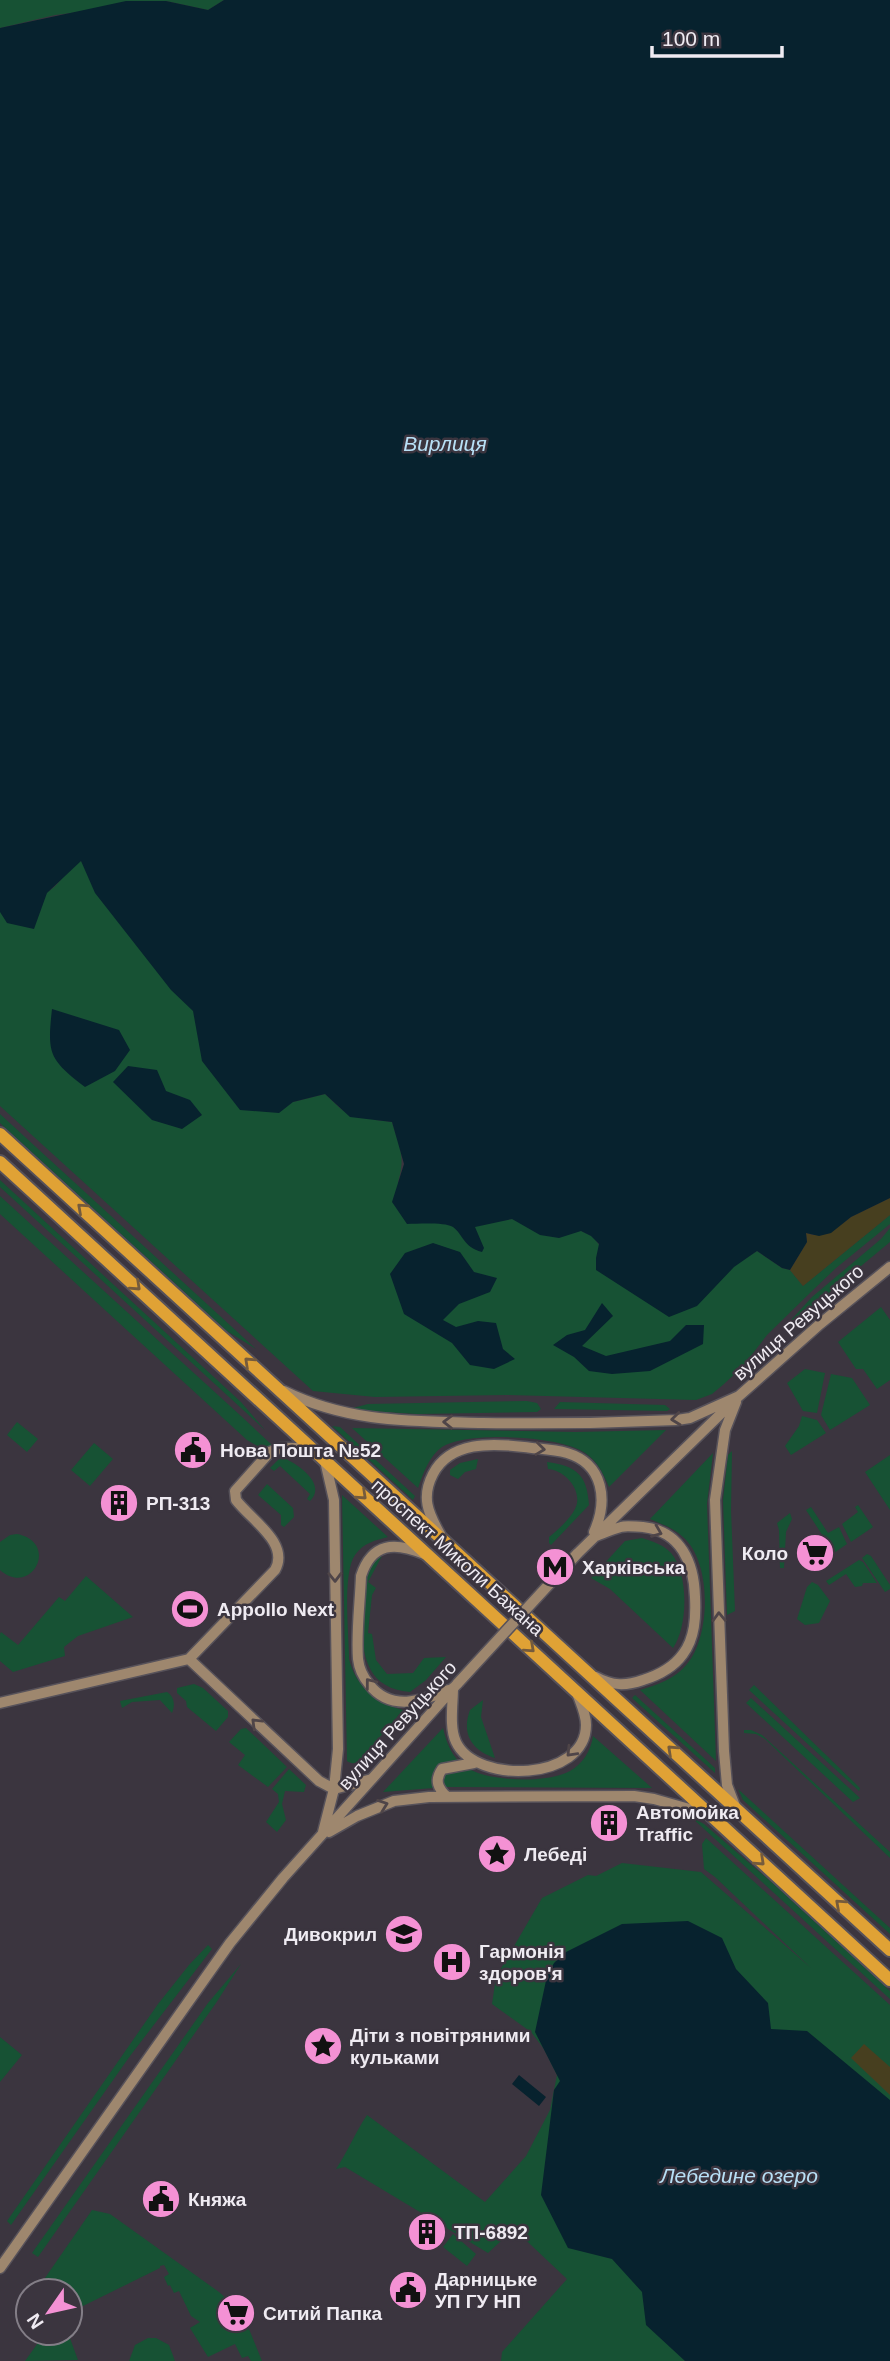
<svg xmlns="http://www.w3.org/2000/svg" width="890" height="2361" font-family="Arial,sans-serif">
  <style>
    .green { fill: #175234 }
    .sand { fill: #473f1f }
    .water { fill: #07222e }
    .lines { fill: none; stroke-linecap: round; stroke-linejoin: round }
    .secondary-casing { stroke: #57525a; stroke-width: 13 }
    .highway-casing { stroke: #57525a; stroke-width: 16 }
    .secondary { stroke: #9e876e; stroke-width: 10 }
    .highway { stroke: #e0a235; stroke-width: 12 }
    .secondary-bridge-casing { stroke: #57525a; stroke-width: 13; stroke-linecap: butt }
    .secondary-bridge { stroke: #9e876e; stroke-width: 10 }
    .oneway { stroke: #755b3c }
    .oneway2 { stroke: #4f4548 }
    .labels { text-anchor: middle; stroke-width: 5; stroke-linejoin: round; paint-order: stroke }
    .street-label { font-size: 19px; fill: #efebf2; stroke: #3b353f }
    .poi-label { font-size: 19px; font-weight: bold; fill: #efebf2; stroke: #3b353f; text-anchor: start }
    .water-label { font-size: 21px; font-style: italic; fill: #b8e0f6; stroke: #3b353f }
  </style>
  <rect width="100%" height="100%" fill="#3b353f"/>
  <!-- green -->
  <path class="green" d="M 0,0 L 224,0 L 208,10 L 166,1 L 55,15 L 0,28 Z
    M 81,861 L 293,1102 L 325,1094 L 342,1110 L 376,1120 L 392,1122 C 399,1146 406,1156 398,1182 L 501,1221 L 512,1219 L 581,1231 L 593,1236 L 599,1245 L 723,1272 L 757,1251 L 782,1268 L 790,1270 L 803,1286 L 890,1215 L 890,1224 L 836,1268 L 812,1291 L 767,1335 L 743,1366 L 724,1384 L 712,1394 L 696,1400 L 506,1395 L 375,1397 L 313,1391 L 0,1106 L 0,904 C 14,900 37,899 49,891 C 63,882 65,868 81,861 Z
    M 0,1114 L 256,1349 L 227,1331 L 0,1123 Z
    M 0,1180 L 241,1402 L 265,1430 L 0,1187 Z
    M 0,1196 L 241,1416 L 273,1446 L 261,1448 L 247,1440 L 0,1214 Z
    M 890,1228 L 890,1242 L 790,1325 L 791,1320 L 812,1297 L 881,1239 Z
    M 881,1307 L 890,1320 L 890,1380 L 877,1389 L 863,1369 L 856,1369 L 838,1342 Z
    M 805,1369 L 825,1373 L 817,1413 L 803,1411 L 787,1383 Z
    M 831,1374 L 852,1378 L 870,1405 L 830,1430 L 821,1415 Z
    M 527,1401 L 537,1403 L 541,1409 L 537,1412 L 417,1414 L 354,1410 L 353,1408 L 368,1404 Z
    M 560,1402 L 665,1405 L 670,1409 L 667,1411 L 554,1409 Z
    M 802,1416 L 817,1420 L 826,1433 L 791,1455 L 785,1446 L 799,1426 Z
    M 17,1422 L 38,1439 L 27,1452 L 7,1435 Z
    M 332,1426 L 340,1427 L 415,1496 L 413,1500 Z
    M 352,1428 L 575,1432 L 666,1430 L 609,1487 C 603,1472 595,1457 580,1450 C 553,1436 468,1431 442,1447 C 429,1456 423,1474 418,1488 Z
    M 94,1443 L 113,1459 L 90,1486 L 71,1470 Z
    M 732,1451 L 731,1510 L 735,1611 L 727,1615 L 723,1500 L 728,1455 Z
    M 713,1453 L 707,1504 L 716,1761 L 640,1690 C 657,1685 675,1679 687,1664 C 711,1636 712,1562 683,1537 C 674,1528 661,1524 650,1519 Z
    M 890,1455 L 890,1510 L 865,1472 Z
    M 284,1458 C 299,1465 327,1484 310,1501 L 307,1499 L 310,1494 L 280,1466 L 274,1471 L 270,1468 L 278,1460 Z
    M 478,1459 L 476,1469 L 465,1472 L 458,1479 L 450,1475 L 450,1470 L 460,1463 Z
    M 547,1462 C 576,1466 587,1474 589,1505 L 551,1545 L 549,1543 L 549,1537 C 558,1530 570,1519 575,1509 C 584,1491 565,1470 548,1469 Z
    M 267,1484 L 293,1508 L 294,1517 L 284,1527 L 281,1525 L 281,1515 L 258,1495 Z
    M 342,1495 L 388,1537 C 376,1540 363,1543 355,1555 C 342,1573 349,1636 349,1659 C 356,1687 376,1702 403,1710 L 362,1758 C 357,1763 353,1765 347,1761 Z
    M 858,1505 L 873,1527 L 851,1542 L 842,1524 L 858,1512 L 855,1507 Z
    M 811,1507 L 828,1533 L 839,1527 L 847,1544 L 834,1553 L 806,1510 Z
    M 790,1513 L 792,1519 L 786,1532 L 784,1568 L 780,1568 L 779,1530 L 777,1523 Z
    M 17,1534 C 60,1542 32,1598 0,1570 L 0,1542 L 10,1535 Z
    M 642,1538 C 652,1541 664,1545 671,1553 C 689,1574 688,1627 673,1648 L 610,1589 L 591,1578 L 625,1541 Z
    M 867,1554 L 871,1556 L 890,1585 L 890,1589 L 885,1592 L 862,1558 Z
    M 382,1556 L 368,1582 L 376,1588 L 372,1595 L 368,1633 L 372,1634 L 376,1660 L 387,1674 L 413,1673 L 424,1658 L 446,1657 L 426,1680 L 410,1692 C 350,1687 363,1624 364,1580 C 367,1569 372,1561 382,1556 Z
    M 859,1560 L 863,1562 L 877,1583 L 863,1583 L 862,1586 L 855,1587 L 846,1574 L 829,1585 L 826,1581 Z
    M 86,1576 L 133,1617 L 78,1636 L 64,1647 L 65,1656 L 13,1672 L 0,1661 L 0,1634 L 1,1632 L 18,1645 L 59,1597 L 65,1601 Z
    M 812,1582 L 818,1585 L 830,1601 L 819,1623 L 805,1625 L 797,1619 L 807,1587 Z
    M 194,1684 L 203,1688 L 228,1711 L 228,1717 L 216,1731 L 187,1707 L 186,1701 L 177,1693 L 177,1688 Z
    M 754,1685 L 860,1788 L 859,1791 L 749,1690 Z
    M 167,1692 C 175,1697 175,1706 172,1713 L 160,1700 L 132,1702 L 122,1708 L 120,1701 Z
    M 635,1695 L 715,1768 L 715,1773 L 632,1698 Z
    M 751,1698 L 860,1798 L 853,1802 L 746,1703 Z
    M 483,1700 L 481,1717 L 495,1758 C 472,1750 461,1734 470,1710 Z
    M 246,1728 L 287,1767 L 268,1787 L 238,1765 L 245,1755 L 229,1742 L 241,1729 Z
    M 443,1728 C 446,1742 452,1757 464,1766 C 486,1782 546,1784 570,1771 C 583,1764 591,1750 593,1736 L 652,1788 L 446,1787 L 383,1792 Z
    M 744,1730 L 751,1730 L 762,1735 L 890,1852 L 890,1858 L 765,1739 L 756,1734 L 744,1733 Z
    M 289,1769 L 306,1785 L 304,1792 L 285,1791 L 282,1804 L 286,1820 L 277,1832 L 266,1822 L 279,1802 L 278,1794 L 272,1789 Z
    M 738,1789 L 890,1928 L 890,1934 L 743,1800 Z
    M 691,1817 L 704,1824 L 777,1887 L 890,1991 L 890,1999 Z
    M 706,1838 L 890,2005 L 890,2361 L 501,2361 L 502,2352 L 567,2279 L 514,2229 L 488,2253 L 345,2167 L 336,2169 C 348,2151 355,2133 367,2115 L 485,2202 L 526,2156 L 550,2110 L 557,2075 L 544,2049 L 531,2032 L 492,2004 L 496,1977 L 542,1898 L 588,1875 L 596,1876 L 622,1863 L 701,1872 L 811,1968 L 715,1877 L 704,1869 L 702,1844 Z
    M 208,1945 L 212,1949 L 130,2056 L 11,2225 L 7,2221 L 158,2004 L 189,1965 Z
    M 241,1964 L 216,2003 L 38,2257 L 32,2253 L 208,2003 Z
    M 0,2037 L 22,2055 L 0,2082 Z
    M 92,2210 L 110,2214 L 219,2292 L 237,2308 L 247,2324 L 262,2361 L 251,2361 L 248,2356 L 242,2358 L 235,2344 L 208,2357 L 190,2328 L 200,2322 L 191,2316 L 179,2291 L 174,2293 L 170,2285 L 168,2286 L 164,2277 L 169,2274 L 164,2265 L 160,2266 L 160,2268 L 81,2307 L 79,2303 L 70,2308 L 70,2291 L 36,2291 Z
    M 453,2234 L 476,2254 L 467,2266 L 443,2247 Z
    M 45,2333 L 68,2333 L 78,2360 L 25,2361 Z
    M 148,2338 L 156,2338 L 169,2345 L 175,2361 L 129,2361 L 135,2345 Z"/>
  <!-- sand -->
  <path class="sand" d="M 890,1198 L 890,1215 L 803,1286 L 790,1270 L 807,1242 L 806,1233 L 813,1235 L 830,1233 L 851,1217 Z
    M 864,2044 L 890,2067 L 890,2095 L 851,2058 Z"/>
  <!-- water -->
  <path class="water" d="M 224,0 L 890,0 L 890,1198 L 851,1217 L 831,1233 L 819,1236 L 806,1233 L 807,1242 L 790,1270 L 782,1268 L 757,1251 L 734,1267 L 697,1306 L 669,1317 L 596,1270 L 596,1258 L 599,1244 L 591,1236 L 581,1231 L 559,1238 L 540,1235 L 512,1219 L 475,1227 L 484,1248 L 482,1252 C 463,1247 463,1234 453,1227 C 444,1222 418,1224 407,1224 L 392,1202 L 404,1164 L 392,1122 L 350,1117 L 325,1094 L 293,1102 L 279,1113 L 240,1110 L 202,1061 L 193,1011 L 171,990 L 95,893 L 81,861 L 47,893 L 34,929 L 7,923 L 0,912 L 0,28 L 126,1 L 166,1 L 208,10 Z
    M 52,1009 L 119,1030 L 130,1050 L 115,1071 L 85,1087 C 49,1059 47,1054 52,1009 Z
    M 128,1066 L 157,1070 L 166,1091 L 190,1100 L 202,1115 L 182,1129 L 152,1120 L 113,1082 Z
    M 433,1243 L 460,1252 L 474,1272 L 497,1278 L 490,1292 L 459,1304 L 443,1320 L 456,1327 L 478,1321 L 496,1323 L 503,1349 L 515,1359 L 494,1369 L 470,1365 L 452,1343 L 404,1314 L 390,1274 L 405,1253 Z
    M 602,1303 L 613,1316 L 582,1346 L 606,1356 L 670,1341 L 686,1325 L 704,1325 L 703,1344 L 650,1371 L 612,1374 L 589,1371 L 574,1357 L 553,1345 L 567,1335 L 585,1330 Z
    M 688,1921 L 722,1938 L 736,1969 L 768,2003 L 771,2029 L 807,2031 L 890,2100 L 890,2361 L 685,2361 L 646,2325 L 642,2292 L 612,2259 L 568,2248 L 541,2195 L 554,2090 L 560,2081 L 535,2032 L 547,1976 L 554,1963 L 564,1953 L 622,1924 Z
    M 519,2075 L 546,2097 L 539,2106 L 512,2084 Z"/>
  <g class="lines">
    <!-- secondary casing -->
    <g class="secondary-casing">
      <path id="secondary" d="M 284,1391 C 349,1423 412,1421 483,1423 C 548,1424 612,1423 677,1420 L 690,1418 L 739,1396
        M 440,1534 C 428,1513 421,1497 433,1474 C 450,1441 492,1443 524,1447 C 538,1449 553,1449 567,1453 C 604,1464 608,1501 594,1532
        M 596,1536 C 604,1533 613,1529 621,1527 C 627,1525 636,1527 643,1527 C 681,1531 694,1563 695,1597 C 696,1617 695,1638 683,1654 C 673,1668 659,1675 643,1680 C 626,1686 612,1686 596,1677
        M 424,1554 C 395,1542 372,1542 361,1576 C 360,1603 356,1632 358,1659 C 359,1668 363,1677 369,1684 C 390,1712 422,1701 449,1690
        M 577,1554 L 739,1396 L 820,1324 L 890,1267
        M 189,1659 L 319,1781 L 334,1789 L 372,1779
        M 453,1688 C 453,1704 449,1727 456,1742 C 476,1785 586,1781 586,1725 C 586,1714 581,1704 577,1693
        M 0,1703 L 189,1659 L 275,1570 C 290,1543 251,1520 236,1500 L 235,1491 L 270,1452 L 280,1448 L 312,1448
        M 447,1797 C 438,1788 434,1781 442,1769 L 474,1763
        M 735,1806 L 727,1785 L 724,1751 L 715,1500 L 725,1430 L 736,1402
        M 323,1832 L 334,1789 L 338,1749 L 334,1500 L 325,1461
        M 329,1832 L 357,1816 L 394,1801 L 429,1797 L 634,1796 L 654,1799 L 707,1814
        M 0,2268 L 230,1943 L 283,1878 L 458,1683"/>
    </g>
    <!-- highway casing -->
    <g class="highway-casing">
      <path id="highway" d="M 0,1134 L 890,1950
        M 0,1162 L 890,1980"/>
    </g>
    <!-- secondary -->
    <use href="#secondary" class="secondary"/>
    <!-- highway -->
    <use href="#highway" class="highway"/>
    <!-- secondary-bridge casing -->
    <g class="secondary-bridge-casing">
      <path id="secondary-bridge" d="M 458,1683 L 577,1554"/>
    </g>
    <!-- secondary-bridge -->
    <use href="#secondary-bridge" class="secondary-bridge"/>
  </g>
  <!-- one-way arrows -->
  <defs><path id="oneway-chevron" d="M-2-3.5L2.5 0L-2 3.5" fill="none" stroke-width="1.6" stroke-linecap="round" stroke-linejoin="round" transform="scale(1.75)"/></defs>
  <g class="oneway">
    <use href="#oneway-chevron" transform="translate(82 1208) rotate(-138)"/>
    <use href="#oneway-chevron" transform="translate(136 1286) rotate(43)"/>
    <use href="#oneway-chevron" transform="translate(249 1362) rotate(-137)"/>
    <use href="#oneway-chevron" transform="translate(362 1495) rotate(43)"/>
    <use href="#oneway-chevron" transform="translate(530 1648) rotate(42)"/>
    <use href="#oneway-chevron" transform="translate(672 1750) rotate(-137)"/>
    <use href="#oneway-chevron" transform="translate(760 1861) rotate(43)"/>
    <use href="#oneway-chevron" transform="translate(840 1904) rotate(-138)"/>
  </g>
  <g class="oneway2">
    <use href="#oneway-chevron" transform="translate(676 1419) rotate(174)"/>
    <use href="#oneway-chevron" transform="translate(448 1422) rotate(-179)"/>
    <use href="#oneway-chevron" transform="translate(540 1449) rotate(7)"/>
    <use href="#oneway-chevron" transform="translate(657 1532) rotate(22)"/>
    <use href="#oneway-chevron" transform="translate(335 1577) rotate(89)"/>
    <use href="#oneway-chevron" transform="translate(719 1617) rotate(-92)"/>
    <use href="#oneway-chevron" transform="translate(370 1683) rotate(-128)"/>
    <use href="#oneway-chevron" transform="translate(256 1723) rotate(-136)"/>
    <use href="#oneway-chevron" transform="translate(571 1752) rotate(134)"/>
    <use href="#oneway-chevron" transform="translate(383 1805) rotate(-20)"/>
  </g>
  <!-- icons -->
  <defs>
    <g id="civic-disc" transform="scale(2.0125)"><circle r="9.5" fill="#f491d4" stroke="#3b353f"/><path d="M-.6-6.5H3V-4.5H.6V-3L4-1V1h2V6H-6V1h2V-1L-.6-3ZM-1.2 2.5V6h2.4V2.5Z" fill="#111"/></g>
    <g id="building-disc" transform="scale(2.0125)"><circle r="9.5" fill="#f491d4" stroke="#3b353f"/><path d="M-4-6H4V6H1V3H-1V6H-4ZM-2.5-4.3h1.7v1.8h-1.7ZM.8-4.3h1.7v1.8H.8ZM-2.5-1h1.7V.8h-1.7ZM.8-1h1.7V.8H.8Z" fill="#111"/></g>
    <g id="supermarket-disc" transform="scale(2.0125)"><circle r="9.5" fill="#f491d4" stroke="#3b353f"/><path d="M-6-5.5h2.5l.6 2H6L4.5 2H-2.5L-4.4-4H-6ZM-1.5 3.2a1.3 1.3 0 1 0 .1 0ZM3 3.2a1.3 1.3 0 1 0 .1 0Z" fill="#111"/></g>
    <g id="metro-disc" transform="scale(2.0125)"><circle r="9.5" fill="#f491d4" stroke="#3b353f"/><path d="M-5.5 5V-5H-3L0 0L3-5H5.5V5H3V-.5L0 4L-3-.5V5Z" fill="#111"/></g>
    <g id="stadium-disc" transform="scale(2.0125)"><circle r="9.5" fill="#f491d4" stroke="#3b353f"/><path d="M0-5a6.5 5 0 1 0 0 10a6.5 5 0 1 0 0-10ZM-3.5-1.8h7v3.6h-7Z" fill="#111"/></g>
    <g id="sight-disc" transform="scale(2.0125)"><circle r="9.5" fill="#f491d4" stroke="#3b353f"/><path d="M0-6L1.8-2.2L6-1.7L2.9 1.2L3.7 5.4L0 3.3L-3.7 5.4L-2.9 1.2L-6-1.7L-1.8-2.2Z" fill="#111"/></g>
    <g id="school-disc" transform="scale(2.0125)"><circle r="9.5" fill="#f491d4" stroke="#3b353f"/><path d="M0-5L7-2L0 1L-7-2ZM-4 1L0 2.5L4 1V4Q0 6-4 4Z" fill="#111"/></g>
    <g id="hospital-disc" transform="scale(2.0125)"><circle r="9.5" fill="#f491d4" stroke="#3b353f"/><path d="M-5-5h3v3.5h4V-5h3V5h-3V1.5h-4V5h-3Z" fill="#111"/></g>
  </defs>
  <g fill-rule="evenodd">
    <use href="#civic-disc" x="193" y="1450"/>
    <use href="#building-disc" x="119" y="1503"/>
    <use href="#supermarket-disc" x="815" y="1553"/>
    <use href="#metro-disc" x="555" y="1567"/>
    <use href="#stadium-disc" x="190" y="1609"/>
    <use href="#building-disc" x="609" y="1823"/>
    <use href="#sight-disc" x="497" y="1854"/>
    <use href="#school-disc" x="404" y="1934"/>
    <use href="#hospital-disc" x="452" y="1962"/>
    <use href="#sight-disc" x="323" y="2046"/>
    <use href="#civic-disc" x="161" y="2199"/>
    <use href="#building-disc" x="427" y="2232"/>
    <use href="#civic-disc" x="408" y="2290"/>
    <use href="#supermarket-disc" x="236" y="2313"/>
  </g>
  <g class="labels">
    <!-- street labels -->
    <g class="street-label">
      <text transform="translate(798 1322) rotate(-41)" y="7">вулиця Ревуцького</text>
      <text transform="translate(458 1557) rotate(42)" y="7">проспект Миколи Бажана</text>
      <text transform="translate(397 1725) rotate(-48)" y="7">вулиця Ревуцького</text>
    </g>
    <!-- poi labels -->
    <g class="poi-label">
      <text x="220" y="1457">Нова Пошта №52</text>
      <text x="146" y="1510">РП-313</text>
      <text x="788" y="1560" text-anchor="end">Коло</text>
      <text x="582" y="1574">Харківська</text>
      <text x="217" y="1616">Appollo Next</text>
      <text x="636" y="1819">Автомойка<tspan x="636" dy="22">Traffic</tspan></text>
      <text x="524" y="1861">Лебеді</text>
      <text x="377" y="1941" text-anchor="end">Дивокрил</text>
      <text x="479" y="1958">Гармонія<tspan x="479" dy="22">здоров'я</tspan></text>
      <text x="350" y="2042">Діти з повітряними<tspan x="350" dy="22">кульками</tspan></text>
      <text x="188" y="2206">Княжа</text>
      <text x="454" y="2239">ТП-6892</text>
      <text x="435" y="2286">Дарницьке<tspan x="435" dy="22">УП ГУ НП</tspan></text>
      <text x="263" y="2320">Ситий Папка</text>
    </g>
    <!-- water labels -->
    <g class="water-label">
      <text x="445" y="451">Вирлиця</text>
      <text x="739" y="2183">Лебедине озеро</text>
    </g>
  </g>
  <!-- north arrow -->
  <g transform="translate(49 2312) rotate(236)"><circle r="33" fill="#3b353f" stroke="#837e87" stroke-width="2"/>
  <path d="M0-5L12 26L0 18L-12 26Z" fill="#f491d4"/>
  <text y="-10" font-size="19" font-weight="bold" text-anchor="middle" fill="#efebf2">N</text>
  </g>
  <!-- scale -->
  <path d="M652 46v10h130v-10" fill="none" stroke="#efebf2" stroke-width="3.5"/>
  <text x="662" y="46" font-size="21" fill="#efebf2" stroke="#3b353f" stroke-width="5" paint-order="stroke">100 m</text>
</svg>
